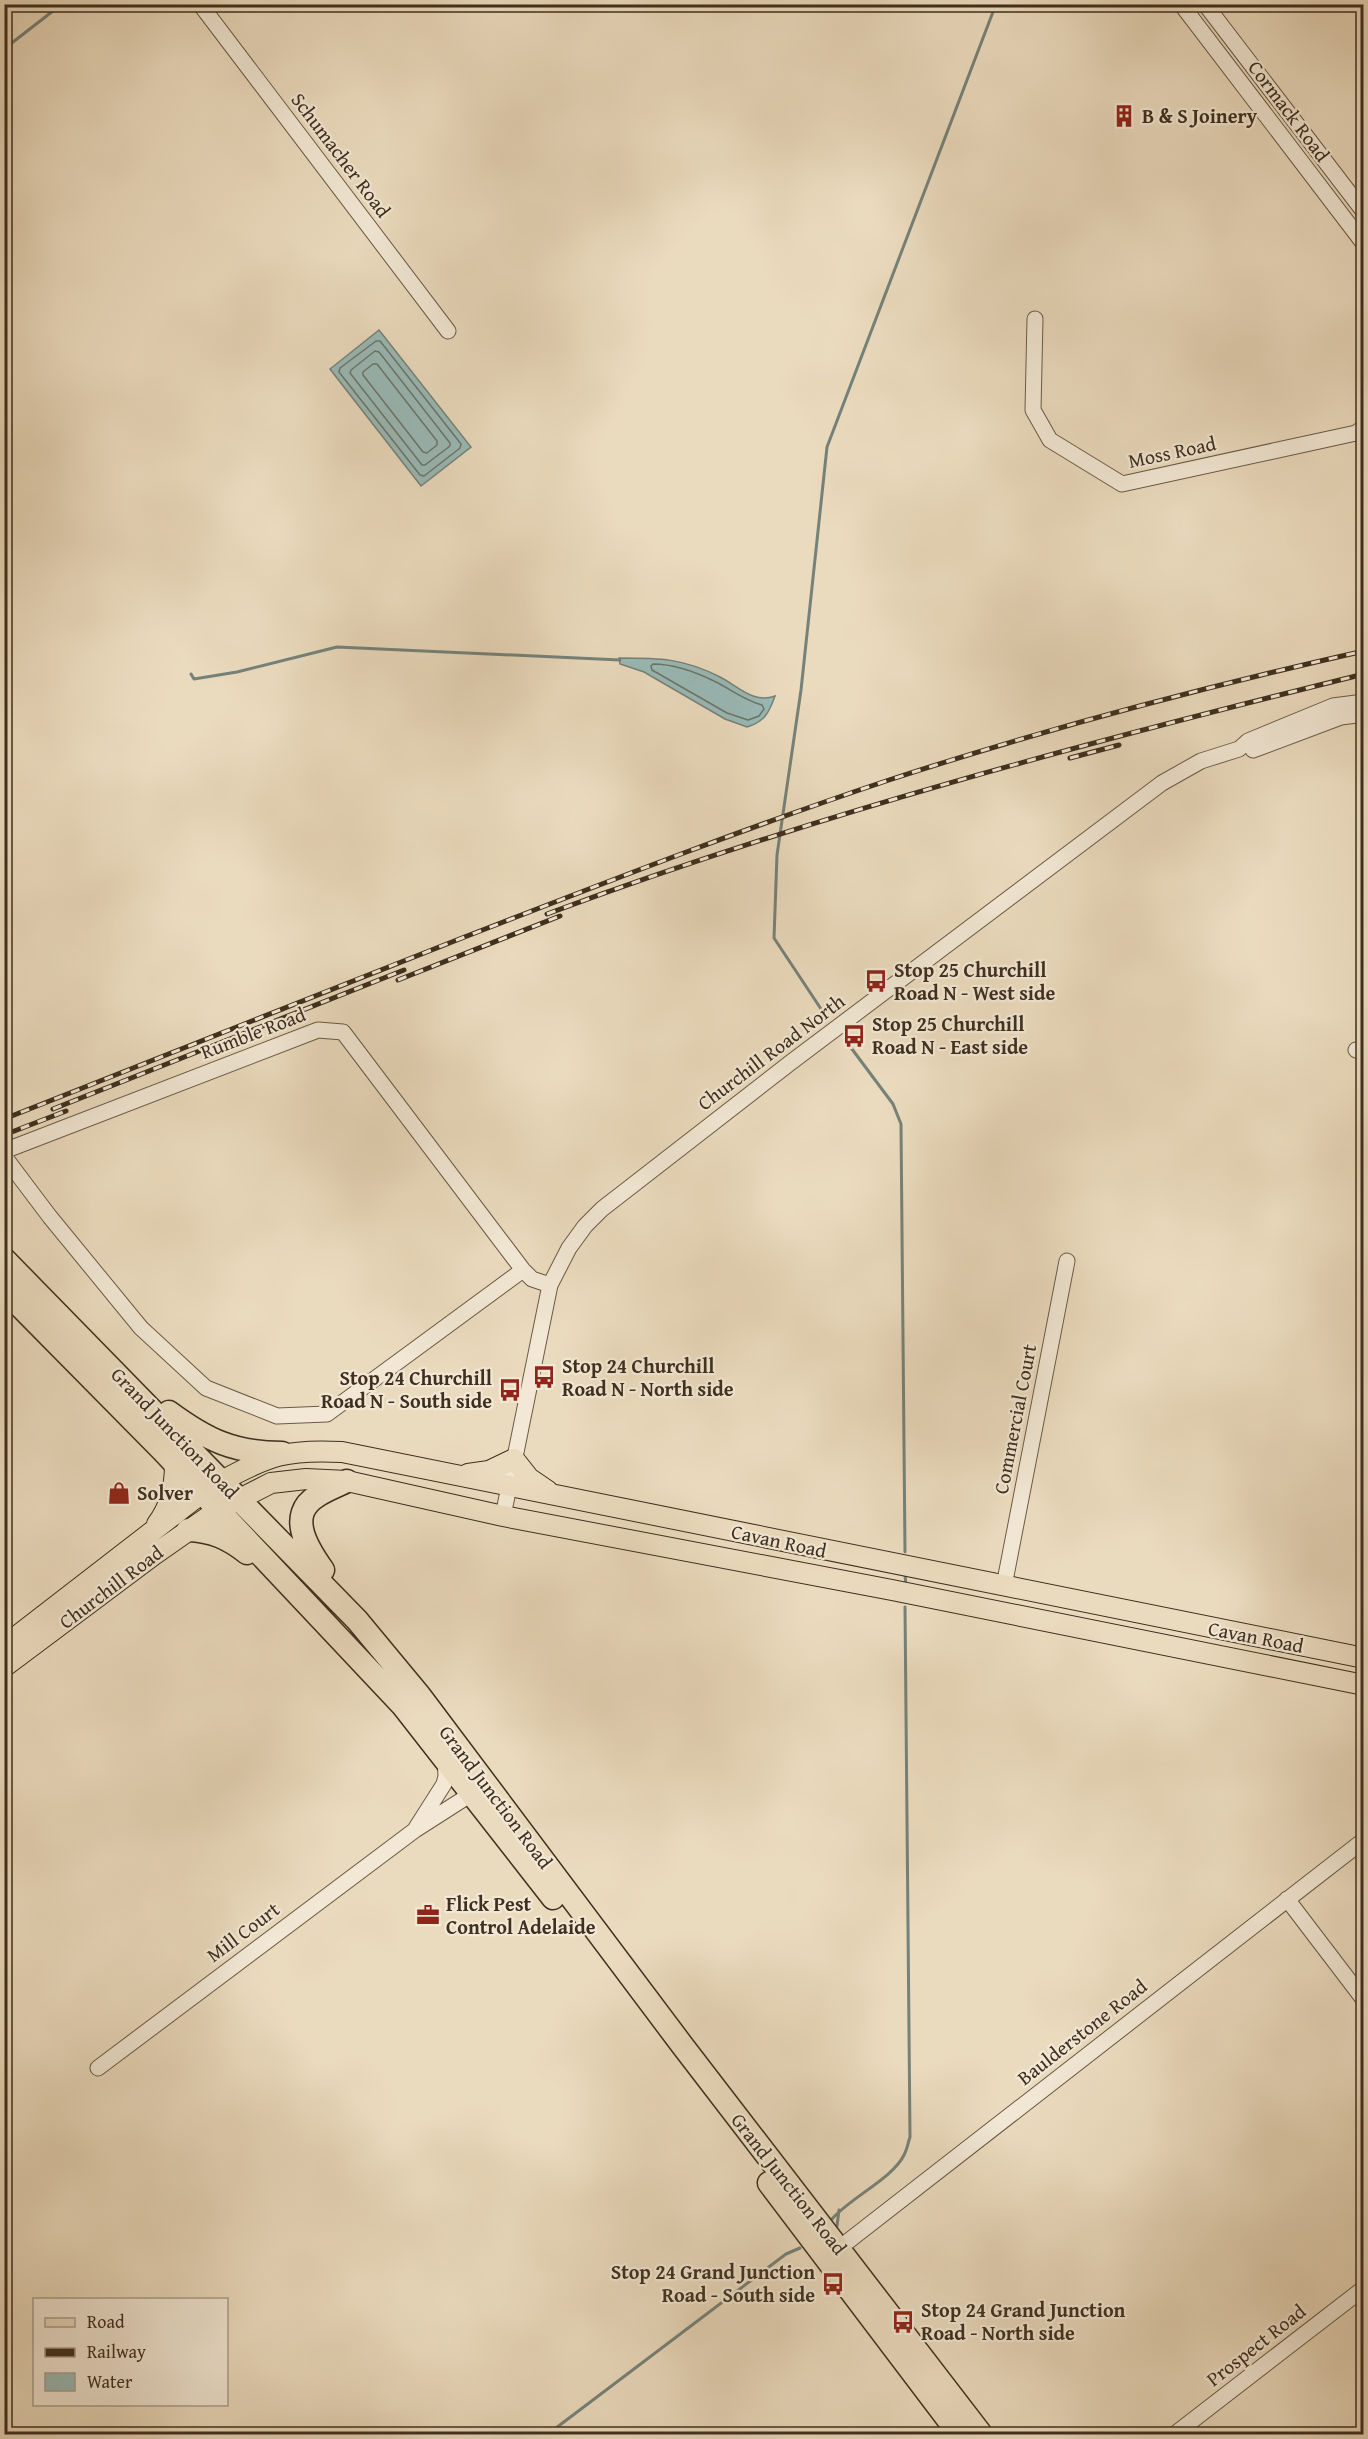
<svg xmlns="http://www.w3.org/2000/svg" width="1368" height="2439" font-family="'Gentium Book Plus',serif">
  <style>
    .water { fill: #99bab7; stroke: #75827a; stroke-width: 1.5 }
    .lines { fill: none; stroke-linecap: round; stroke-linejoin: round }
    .shore { stroke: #6c746a; stroke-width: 1.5 }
    .stream { stroke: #75827a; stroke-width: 3 }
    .minor-casing { stroke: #695a46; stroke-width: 17 }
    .major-casing { stroke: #3e2f1e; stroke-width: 22 }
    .highway-casing { stroke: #3e2f1e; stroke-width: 25 }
    .minor { stroke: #f2e8d5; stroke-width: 15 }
    .major { stroke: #ebdbbe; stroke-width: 20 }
    .highway { stroke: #ebdbbe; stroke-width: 22 }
    .rail-casing { stroke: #3e2f1e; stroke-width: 5 }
    .rail { stroke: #f2e8d5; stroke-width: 3; stroke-dasharray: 9; stroke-linecap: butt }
    .labels { text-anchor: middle; stroke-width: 4.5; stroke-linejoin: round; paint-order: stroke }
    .street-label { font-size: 20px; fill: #3e2f1e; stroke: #f2e8d5 }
    .poi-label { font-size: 20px; font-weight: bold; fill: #3e2f1e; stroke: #f2e8d5; text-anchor: start }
  </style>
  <rect width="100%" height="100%" fill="#ebdbbe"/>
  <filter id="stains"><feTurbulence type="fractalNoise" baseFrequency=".00333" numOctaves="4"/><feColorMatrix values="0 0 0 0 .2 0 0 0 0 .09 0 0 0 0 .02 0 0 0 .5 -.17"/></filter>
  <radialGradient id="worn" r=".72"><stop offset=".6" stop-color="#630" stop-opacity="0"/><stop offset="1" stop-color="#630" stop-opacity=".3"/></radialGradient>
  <!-- water -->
  <path class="water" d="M 379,330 L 471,447 L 421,486 L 330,369 Z
    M 619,658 C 659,658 683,658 720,677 C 738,686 753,704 775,696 C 769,713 764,722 747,727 L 725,719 L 644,672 L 620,664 Z"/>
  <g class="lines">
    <!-- shore -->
    <path class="shore" d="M 376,341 L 380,341 L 461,444 L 460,448 L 424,476 L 420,475 L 339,372 L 340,368 Z
      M 375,351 L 379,352 L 450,443 L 450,446 L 425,465 L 422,465 L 350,373 L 351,370 Z
      M 373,364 L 377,364 L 437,441 L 437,445 L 427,453 L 423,452 L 363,375 L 363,372 Z
      M 653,664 C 675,664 696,672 716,682 C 732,690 744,700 762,705 L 764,709 L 759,716 L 748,720 L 727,713 L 652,670 L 651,666 Z"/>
    <!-- stream -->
    <path class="stream" d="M 4,49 L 62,4
      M 191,674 L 194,679 L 237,672 L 337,647 L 620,660
      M 825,1015 L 774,938 L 777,855 L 801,690 L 827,447 L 996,4
      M 846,1041 L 893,1104 L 901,1124 L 905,1552
      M 905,1575 L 906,1586
      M 832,2219 C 850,2198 893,2178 904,2155 C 907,2150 908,2143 910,2137 L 905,1607
      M 837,2226 L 839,2210
      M 548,2434 L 786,2254 L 800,2248"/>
    <!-- minor casing -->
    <g class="minor-casing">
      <path id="minor" d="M 200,4 L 448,331
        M 1181,4 L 1364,244
        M 1205,4 L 1364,212
        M 1035,319 L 1033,410 L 1050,440 L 1122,484 L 1356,433 L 1364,427
        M 1253,750 L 1341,717 L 1364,714
        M 1356,1050 L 1364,1052
        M 4,1151 L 318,1030 L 343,1032 L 523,1270 L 532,1279 L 550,1285
        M 4,1156 L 50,1217 L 141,1328 L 206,1388 L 277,1416 L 327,1414 L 523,1270
        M 503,1516 L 550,1285 L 569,1248 L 585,1226 L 602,1209 L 790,1063 L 1162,783 L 1201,761 L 1239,749 L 1248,741 L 1333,706 L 1364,702
        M 1004,1586 L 1067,1261
        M 416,1828 L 444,1784 L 446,1776 L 445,1758
        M 1287,1899 L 1364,2000
        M 98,2068 L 415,1830 L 479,1789
        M 833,2253 L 1364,1840
        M 1175,2434 L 1364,2288"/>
    </g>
    <!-- major casing -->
    <g class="major-casing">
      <path id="major" d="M 468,1474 L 489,1471 L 514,1459 L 529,1478 L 548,1491
        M 222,1481 C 269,1455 288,1449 342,1452 L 1364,1658
        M 157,1524 C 170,1507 175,1486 175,1464
        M 4,1646 L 202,1493
        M 4,1667 L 155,1554 L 218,1510 L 271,1483 L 306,1479 L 347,1481 L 503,1516 L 892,1590 L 1364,1685"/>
    </g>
    <!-- highway casing -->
    <g class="highway-casing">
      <path id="highway" d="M 4,1259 L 357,1620 L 420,1696 L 682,2045 L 981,2434
        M 4,1290 L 162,1450 L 403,1706 L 553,1898
        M 169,1412 C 207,1440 234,1453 282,1453
        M 188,1530 C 212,1531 228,1538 247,1553
        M 323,1570 C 308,1549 286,1515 317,1496 C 326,1490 337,1486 347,1481
        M 769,2183 L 959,2434"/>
    </g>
    <!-- minor -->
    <use href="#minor" class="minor"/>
    <!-- major -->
    <use href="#major" class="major"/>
    <!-- highway -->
    <use href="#highway" class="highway"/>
    <!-- rail casing -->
    <g class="rail-casing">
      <path id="rail" d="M 1070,758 L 1119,745
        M 547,914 C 813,815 1088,742 1364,674
        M 398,980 L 560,916
        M 53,1109 L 404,970
        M 4,1119 C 157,1059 309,998 462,938 C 604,883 745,828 889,780 C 1045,729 1204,687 1364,651
        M 4,1135 L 66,1111"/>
    </g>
    <!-- rail -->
    <use href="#rail" class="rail"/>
  </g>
  <!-- icons -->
  <defs>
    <g id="building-bare" transform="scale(1.8)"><path d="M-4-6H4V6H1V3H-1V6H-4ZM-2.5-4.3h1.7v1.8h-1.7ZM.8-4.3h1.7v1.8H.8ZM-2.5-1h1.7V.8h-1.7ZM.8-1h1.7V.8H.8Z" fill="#8f2418" stroke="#f2e8d5" stroke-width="2.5" paint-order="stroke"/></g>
    <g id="bus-bare" transform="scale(1.8)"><path d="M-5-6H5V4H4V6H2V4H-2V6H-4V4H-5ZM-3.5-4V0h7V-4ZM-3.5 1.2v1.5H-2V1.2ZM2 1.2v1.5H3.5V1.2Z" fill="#8f2418" stroke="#f2e8d5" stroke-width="2.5" paint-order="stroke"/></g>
    <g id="shop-bare" transform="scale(1.8)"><path d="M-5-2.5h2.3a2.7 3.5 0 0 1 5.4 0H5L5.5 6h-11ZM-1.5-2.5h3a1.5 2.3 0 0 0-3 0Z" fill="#8f2418" stroke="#f2e8d5" stroke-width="2.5" paint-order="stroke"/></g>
    <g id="office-bare" transform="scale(1.8)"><path d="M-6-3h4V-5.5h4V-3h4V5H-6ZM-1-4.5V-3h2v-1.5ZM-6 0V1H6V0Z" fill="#8f2418" stroke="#f2e8d5" stroke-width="2.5" paint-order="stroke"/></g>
  </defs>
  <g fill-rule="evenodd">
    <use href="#building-bare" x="1124" y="116"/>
    <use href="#bus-bare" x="876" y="981"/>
    <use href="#bus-bare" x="854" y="1036"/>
    <use href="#bus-bare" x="544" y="1377"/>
    <use href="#bus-bare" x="510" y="1390"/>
    <use href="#shop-bare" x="119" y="1493"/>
    <use href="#office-bare" x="428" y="1915"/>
    <use href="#bus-bare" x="833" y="2284"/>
    <use href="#bus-bare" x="903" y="2322"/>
  </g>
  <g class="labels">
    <!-- street labels -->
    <g class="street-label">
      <text transform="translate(1289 111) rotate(53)" y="7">Cormack Road</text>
      <text transform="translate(341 155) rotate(53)" y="7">Schumacher Road</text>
      <text transform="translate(1172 452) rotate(-12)" y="7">Moss Road</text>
      <text transform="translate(253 1033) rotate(-21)" y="7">Rumble Road</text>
      <text transform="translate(771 1052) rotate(-37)" y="7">Churchill Road North</text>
      <text transform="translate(1015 1419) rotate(-79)" y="7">Commercial Court</text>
      <text transform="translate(175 1433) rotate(46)" y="7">Grand Junction Road</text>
      <text transform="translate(779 1541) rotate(12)" y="7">Cavan Road</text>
      <text transform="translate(111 1587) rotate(-37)" y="7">Churchill Road</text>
      <text transform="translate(1256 1637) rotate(11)" y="7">Cavan Road</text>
      <text transform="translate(496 1797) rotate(53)" y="7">Grand Junction Road</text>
      <text transform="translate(243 1932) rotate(-37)" y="7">Mill Court</text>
      <text transform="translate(1082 2032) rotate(-38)" y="7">Baulderstone Road</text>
      <text transform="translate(789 2184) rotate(52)" y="7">Grand Junction Road</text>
      <text transform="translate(1256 2345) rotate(-38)" y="7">Prospect Road</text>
    </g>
    <!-- poi labels -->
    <g class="poi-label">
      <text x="1142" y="123">B &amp; S Joinery</text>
      <text x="894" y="977">Stop 25 Churchill<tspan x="894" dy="23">Road N - West side</tspan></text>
      <text x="872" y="1031">Stop 25 Churchill<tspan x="872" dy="23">Road N - East side</tspan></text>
      <text x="562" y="1373">Stop 24 Churchill<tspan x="562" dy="23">Road N - North side</tspan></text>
      <text x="492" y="1385" text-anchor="end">Stop 24 Churchill<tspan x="492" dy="23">Road N - South side</tspan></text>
      <text x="137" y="1500">Solver</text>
      <text x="446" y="1911">Flick Pest<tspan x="446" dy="23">Control Adelaide</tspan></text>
      <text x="815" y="2279" text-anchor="end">Stop 24 Grand Junction<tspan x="815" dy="23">Road - South side</tspan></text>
      <text x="921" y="2317">Stop 24 Grand Junction<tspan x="921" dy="23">Road - North side</tspan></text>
    </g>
  </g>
  <!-- margin -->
  <rect width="1368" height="2439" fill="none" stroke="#ebdbbe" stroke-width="24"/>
  <rect x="6" y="6" width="1356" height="2427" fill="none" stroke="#3e2f1e" stroke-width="3"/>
  <rect x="12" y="12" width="1344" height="2415" fill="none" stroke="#3e2f1e" stroke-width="1.5"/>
  <!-- legend -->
  <rect x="33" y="2298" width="195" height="108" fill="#f2e8d5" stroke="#aa9e8c" stroke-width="1.5"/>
  <rect x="45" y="2318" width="30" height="9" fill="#ebdbbe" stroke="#aa9e8c" stroke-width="1.5"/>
  <text x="87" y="2328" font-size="18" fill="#3e2f1e">Road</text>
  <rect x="45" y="2348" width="30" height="9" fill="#3e2f1e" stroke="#aa9e8c" stroke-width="1.5"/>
  <text x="87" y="2358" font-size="18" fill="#3e2f1e">Railway</text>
  <rect x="45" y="2373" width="30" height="18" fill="#99bab7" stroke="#aa9e8c" stroke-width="1.5"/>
  <text x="87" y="2388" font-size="18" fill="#3e2f1e">Water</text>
  <rect width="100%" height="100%" filter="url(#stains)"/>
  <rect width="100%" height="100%" fill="url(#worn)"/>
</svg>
